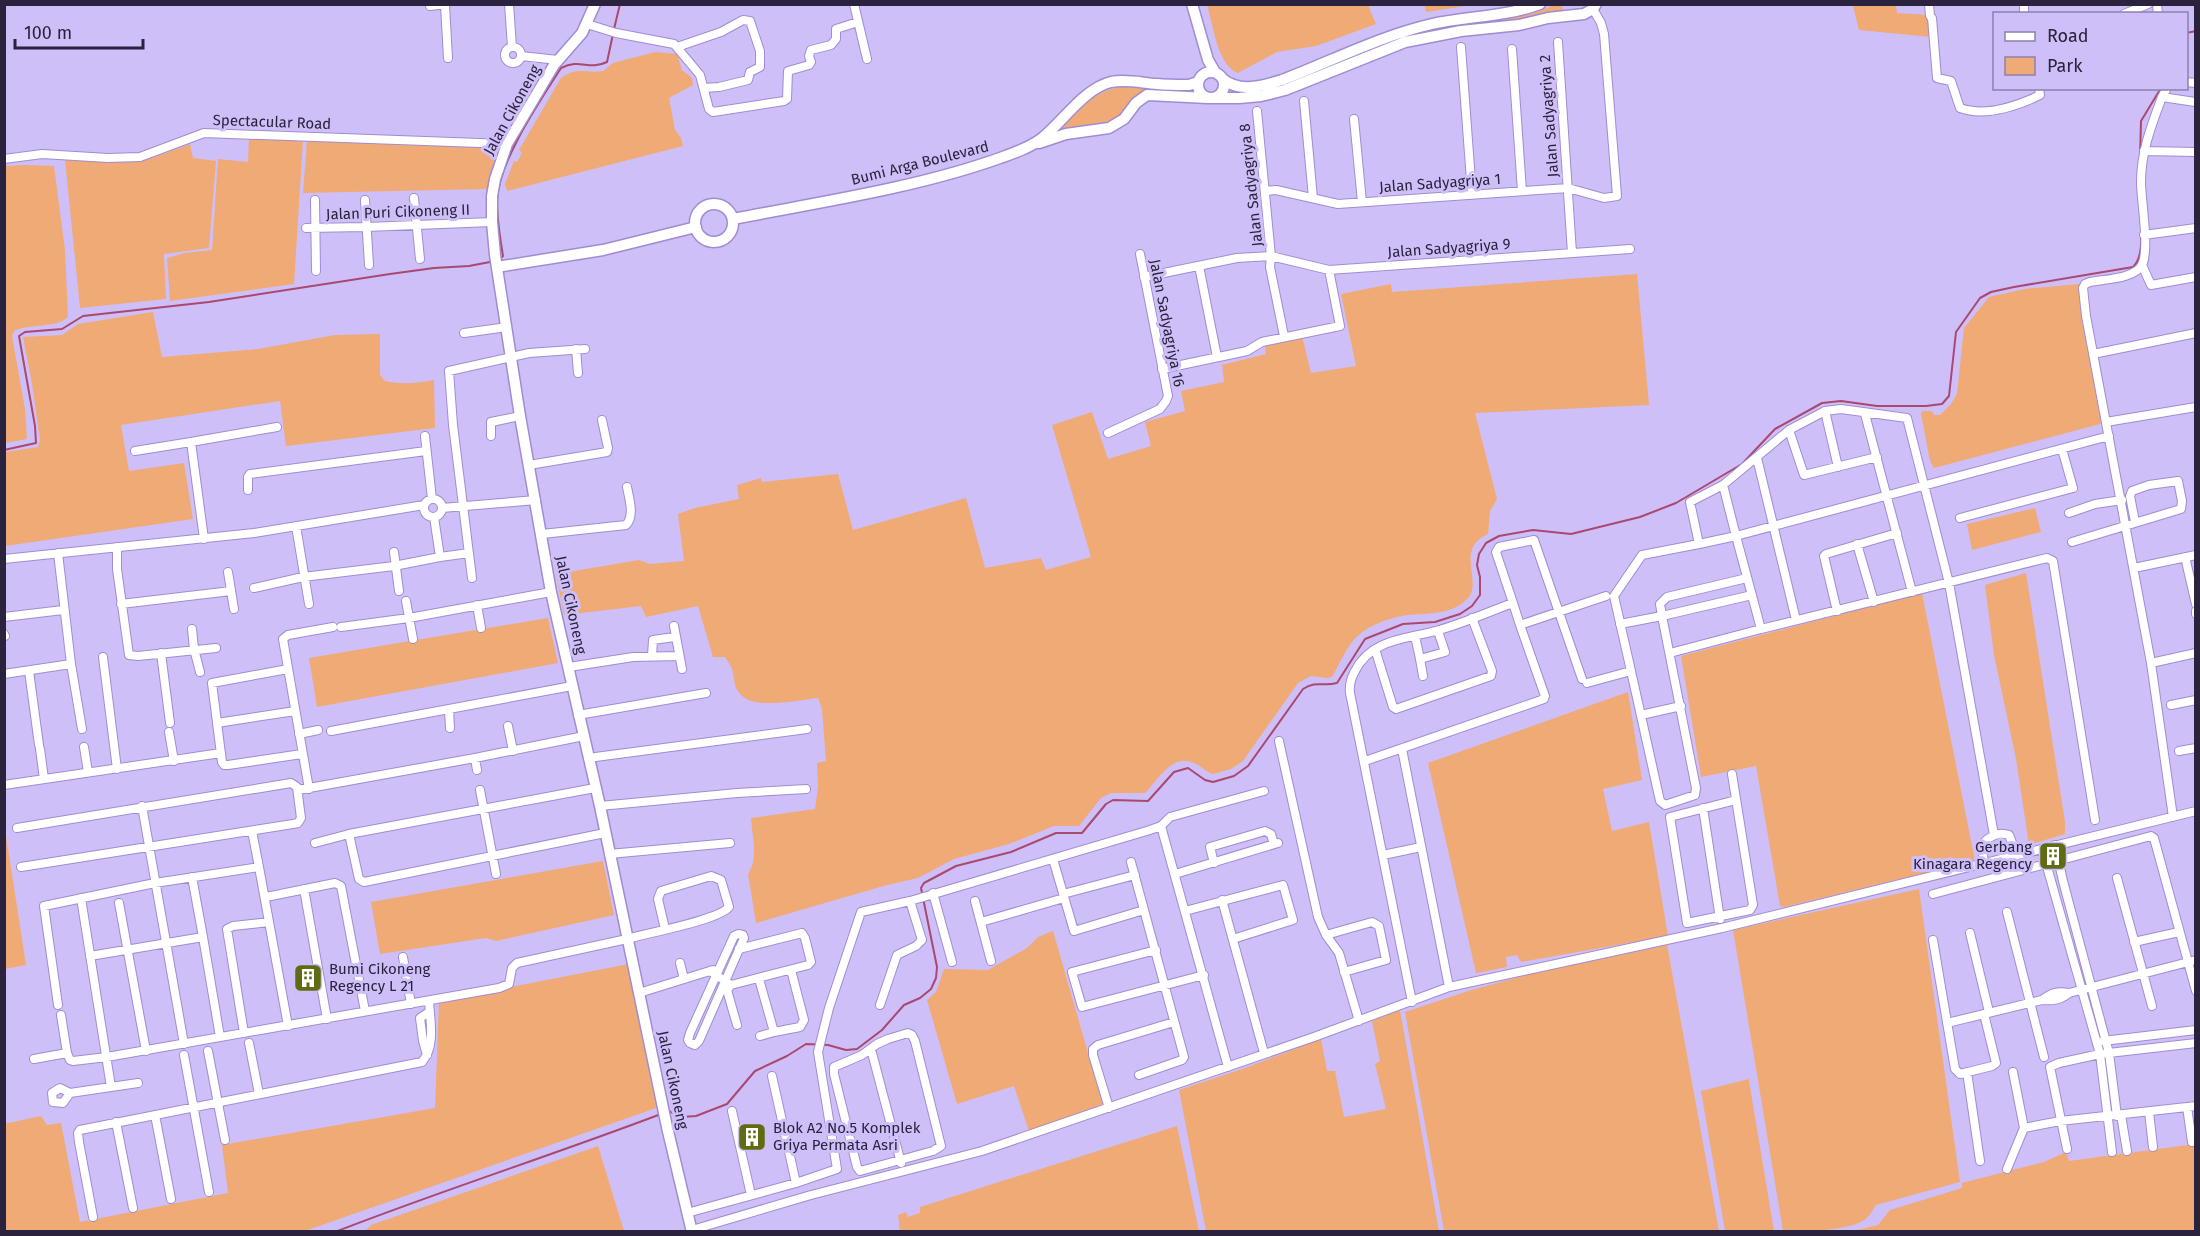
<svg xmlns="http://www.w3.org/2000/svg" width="2200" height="1236" font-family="'Fira Sans',sans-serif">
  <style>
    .green { fill: #f0aa75 }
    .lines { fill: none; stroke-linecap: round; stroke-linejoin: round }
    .stream { stroke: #aa486f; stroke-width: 2 }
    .street-casing { stroke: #a18cd1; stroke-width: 10 }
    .secondary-casing { stroke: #a18cd1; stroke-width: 13 }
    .street { stroke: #fff; stroke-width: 8 }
    .secondary { stroke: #fff; stroke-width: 10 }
    .labels { text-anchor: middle; stroke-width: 6; stroke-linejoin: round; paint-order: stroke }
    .street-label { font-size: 15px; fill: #2b223d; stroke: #cfbff8 }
    .poi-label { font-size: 15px; fill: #2b223d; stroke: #cfbff8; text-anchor: start }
  </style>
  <rect width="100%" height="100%" fill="#cfbff8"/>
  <!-- green -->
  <path class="green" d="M 1424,4 L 1472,4 L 1472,5 L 1426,12 Z
    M 1863,4 L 1896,5 L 1897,13 L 1929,15 L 1931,37 L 1859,30 L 1853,6 Z
    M 1207,5 L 1368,5 L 1376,24 L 1316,46 L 1277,52 L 1238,73 C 1217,65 1213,24 1207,5 Z
    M 1553,5 L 1561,5 L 1564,11 C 1549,10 1534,17 1519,20 C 1471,29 1421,31 1375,48 C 1328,65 1284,95 1232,93 L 1233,90 L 1238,91 C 1304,69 1369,44 1436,28 C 1475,19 1517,24 1553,5 Z
    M 655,52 L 677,54 L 682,70 L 692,78 L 693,85 L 669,98 L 675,130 L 681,138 L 683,146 L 507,191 L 505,184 L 514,161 L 517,162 L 522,153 L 519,150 L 561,78 C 578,66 586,74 603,71 L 613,63 Z
    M 1120,87 L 1187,89 L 1196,93 L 1150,90 L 1117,120 L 1110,124 L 1056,135 C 1076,112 1090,93 1120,87 Z
    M 249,138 L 303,140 L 294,284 L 170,301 L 167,258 L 185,253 L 212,250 L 218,159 L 248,162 Z
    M 307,140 L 401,142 L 499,149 L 487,189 L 303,193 Z
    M 190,144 L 193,158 L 216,161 L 209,248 L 164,254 L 166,299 L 80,308 L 65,160 L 129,162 L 155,157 Z
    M 26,165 L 54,166 L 65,250 L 68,317 C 55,329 30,323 14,331 L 12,336 L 25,409 L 27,439 L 5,443 L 5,166 Z
    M 1637,274 L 1649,405 L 1475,413 L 1497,499 L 1490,511 L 1488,534 C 1454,549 1483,581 1468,598 C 1451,617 1424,612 1402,616 C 1389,618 1370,625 1360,634 C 1348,643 1340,663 1332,677 L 1327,678 L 1311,676 L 1298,683 L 1243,761 L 1231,769 L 1213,774 C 1205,772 1200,764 1191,762 C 1171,755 1157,781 1145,793 L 1111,793 L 1101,798 L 1079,826 L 1054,826 L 1009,844 L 954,859 L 918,878 L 887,885 L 756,923 L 748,874 C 759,858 752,837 751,818 L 815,809 L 818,787 L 817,763 L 826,761 L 822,709 L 818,698 C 799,700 755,710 741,695 C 733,687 735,679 732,669 C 731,665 727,661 725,657 L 713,657 L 698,606 L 646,617 L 641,606 L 564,615 L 556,574 L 639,560 L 650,564 L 684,561 L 678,514 L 695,508 L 739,499 L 737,485 L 761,478 L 762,482 L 838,474 L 853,530 L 966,498 L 985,568 L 1041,558 L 1046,570 L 1091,557 L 1052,425 L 1092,412 L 1108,459 L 1151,446 L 1145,422 L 1185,411 L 1181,391 L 1224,382 L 1222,365 L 1266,354 L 1265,346 L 1302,336 L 1311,373 L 1356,366 L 1341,294 L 1391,284 L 1392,292 Z
    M 2079,284 L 2088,345 L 2104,423 L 1934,468 L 1930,461 L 1921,414 L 1922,411 L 1932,411 L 1934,415 L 1940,415 L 1951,404 L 1957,394 L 1964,328 L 1989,297 L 2024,289 Z
    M 153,312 L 162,357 L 258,349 L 335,335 L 380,334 L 380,375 L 385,381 C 402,385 417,383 434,380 L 435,428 L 286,446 L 280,401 L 121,425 L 129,471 L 184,463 L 193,519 L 5,546 L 5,452 L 38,447 L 40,440 L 32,384 L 23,337 L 62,335 L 78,324 Z
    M 2035,508 L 2041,532 L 1972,550 L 1967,524 Z
    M 2026,573 L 2065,822 L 2065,834 L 2029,845 L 2016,759 L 1994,655 L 1985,585 Z
    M 1922,593 L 1975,861 L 1784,907 L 1780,906 L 1756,766 L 1701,777 L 1681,656 Z
    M 548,618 L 558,663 L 317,707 L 309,658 Z
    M 1628,692 L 1642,780 L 1603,789 L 1612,831 L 1649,822 L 1668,936 L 1521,962 L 1517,955 L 1506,957 L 1507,967 L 1476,973 L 1428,763 Z
    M 5,829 L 26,965 L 5,969 L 4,969 Z
    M 603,861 L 614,915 L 496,941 L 486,938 L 380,954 L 371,902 Z
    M 1919,889 L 1960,1182 L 1876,1205 C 1872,1211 1870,1216 1864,1220 C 1849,1231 1802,1232 1783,1231 L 1733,930 Z
    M 1053,931 L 1103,1105 L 1029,1131 L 1014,1086 L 957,1104 L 927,1000 L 936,992 L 944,969 L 988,970 L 1027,948 L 1038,937 Z
    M 1667,945 L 1719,1231 L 1444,1231 L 1405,1012 L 1468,991 L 1533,973 Z
    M 629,964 L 659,1107 L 302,1232 L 5,1231 L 4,1124 L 41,1116 L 47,1125 L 61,1123 L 80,1222 L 228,1193 L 222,1145 L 435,1108 L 439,1001 Z
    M 1400,1010 L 1439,1231 L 1206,1231 L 1179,1090 L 1245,1068 L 1321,1039 L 1327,1071 L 1335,1071 L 1344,1117 L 1386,1109 L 1375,1064 L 1380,1061 L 1372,1021 Z
    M 1749,1079 L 1749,1081 L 1774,1231 L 1725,1231 L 1701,1091 Z
    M 1177,1126 L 1199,1231 L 900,1231 L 898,1215 L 906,1212 L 908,1217 L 920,1213 L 920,1207 Z
    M 2195,1144 L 2195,1231 L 1849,1232 L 1878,1225 L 1890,1210 L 1962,1188 L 1962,1183 L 2044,1162 L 2066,1152 L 2069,1161 Z
    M 598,1146 L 624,1231 L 365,1231 L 371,1225 Z"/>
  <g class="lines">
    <!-- stream -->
    <path class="stream" d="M 614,29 L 620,4
      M 2186,33 L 2196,31
      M 2140,158 L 2141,121 L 2161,88
      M 500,259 L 503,256 C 500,238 497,219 497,201 C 498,162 540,101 561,68 C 581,58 588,71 607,62 L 613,34
      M 4,450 L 36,443 L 35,426 L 19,336 L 25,332 L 62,329 L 83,316 L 209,302 L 390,274 L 434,268 L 469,266 L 490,262
      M 669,1111 L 681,1117 L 696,1116 L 727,1104 L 755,1071 L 787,1056 L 806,1044 L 828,1045 L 846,1050 L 857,1049 L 882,1030 L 904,1005 L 920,998 L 931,989 L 936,978 L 937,967 L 921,888 L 924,883 L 956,866 L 1011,852 L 1056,833 L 1082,833 L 1106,804 L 1113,800 L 1148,801 L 1174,772 L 1188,768 L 1205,780 L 1213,782 L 1234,776 L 1248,766 L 1303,689 C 1317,680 1322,687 1337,683 L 1365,639 L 1403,624 L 1435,622 L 1460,614 L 1472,606 L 1480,595 L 1480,577 L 1477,565 L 1479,554 L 1486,543 L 1499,536 L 1533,530 L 1571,534 L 1640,517 L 1676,503 L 1742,464 L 1775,429 L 1822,403 L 1841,401 L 1877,406 L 1926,406 L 1942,404 L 1949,396 L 1956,332 L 1980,298 L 1991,292 L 2014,287 L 2133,267 C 2143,257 2141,240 2141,226
      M 335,1232 C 443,1190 553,1155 661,1114"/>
    <!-- street casing -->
    <g class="street-casing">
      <path id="street" d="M 509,4 L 512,47
        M 854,4 L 867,59
        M 1929,4 L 1930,16 L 1932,18 L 1937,78 L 1951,81 L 1960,108 C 1985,117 2017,106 2040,95 L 2039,88
        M 2024,4 L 2024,14
        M 2157,4 L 2158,14
        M 445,5 L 448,58
        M 430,6 L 446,4
        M 2124,14 L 2148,4
        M 587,24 L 616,33 L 674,44 L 700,75 L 709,109 L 713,112 L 784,101 L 787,99 L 788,71 L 809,65 L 811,62 L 809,56 L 811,50 L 831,45 L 836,39 L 836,29 L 858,22
        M 1558,42 L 1572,253
        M 677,47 L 721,32 L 743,20 L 750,21 L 760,51 L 760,67 L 750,72 L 748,80 L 719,87 L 704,88
        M 1461,47 L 1472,194
        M505 55a8 8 0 1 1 16 0a8 8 0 1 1-16 0Z
        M 1512,49 L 1522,191
        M 521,56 L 558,60
        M 2186,82 L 2196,83
        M 2167,88 L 2162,97 C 2152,124 2141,151 2141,182 C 2141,201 2150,249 2142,265 C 2134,279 2105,279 2090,282 L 2085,284 L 2083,288 L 2086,316 L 2151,663 L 2173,817
        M 2162,97 L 2195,102
        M 1304,101 L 1313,198
        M 1257,111 L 1271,256 L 1270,267 L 1284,336
        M 1354,119 L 1362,202
        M 2144,151 L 2196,152
        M 4,159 L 42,154 L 108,158 L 140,157 L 204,133 L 507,144
        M 1265,191 L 1276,190 L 1338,204 L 1568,188 L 1604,198 L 1617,196 L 1604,34 L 1601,23 L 1593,9
        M 414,198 L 420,259
        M 315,200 L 316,271
        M 365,200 L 369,265
        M 306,228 L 366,227 L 492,222
        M 2144,235 L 2196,228
        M 2142,265 L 2151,285 L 2196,277
        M 1199,266 L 1217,357
        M 1144,277 L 1237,258 L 1271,256 L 1329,270 L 1630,249
        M 464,333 L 507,327
        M 576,349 L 578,373
        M 2093,354 L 2196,333
        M 1162,369 L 1247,351 L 1262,342 L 1340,326 L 1329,270
        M 1825,411 L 1838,467
        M 1865,414 L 1912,592
        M 2106,422 L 2196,407
        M 1789,430 L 1804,475 L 1877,457
        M 1108,433 L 1160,409 L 1166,401 L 1168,396 L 1140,254
        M 425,436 L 432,499
        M 491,436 L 491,422 L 520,416
        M 135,451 L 191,442
        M 1757,458 L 1796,620
        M 529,465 L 607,452 L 608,448 L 602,420
        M 1723,485 L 1736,536 L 1699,544 L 1690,502 L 1723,485 L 1789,430 L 1825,411 L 1841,409 L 1907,418 L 1949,583 L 1994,835
        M 248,490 L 248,477 L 250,474 L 426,451
        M424 508a9 9 0 1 1 18 0a9 9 0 1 1-18 0Z
        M 442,508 L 536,500
        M 2069,513 L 2095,504 L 2122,500
        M 1960,518 L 2073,488 L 2062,449
        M 296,526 L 309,604
        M 542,534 L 626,525 C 635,516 629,498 627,487
        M 204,539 L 191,442 L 277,427
        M 2072,542 L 2181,509 L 2182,501 L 2178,481 L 2149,485 L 2132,491 L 2130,496 L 2135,522
        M 1857,544 L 1874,602
        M 117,547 L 117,569 L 129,655 L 138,656 L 216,648
        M 394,552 L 399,591
        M 440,557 L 469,553
        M 2185,557 L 2196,604
        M 4,559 L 254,533 L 424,505
        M 2134,568 L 2196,555
        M 228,572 L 234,609
        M 472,578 L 453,425 L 449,371 L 529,353 L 585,349
        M 1747,578 L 1667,597 L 1660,604 L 1662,616 L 1752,595
        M 254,588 L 303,577 L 394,566 L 440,557 L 434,517
        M 406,601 L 413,639
        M 1513,603 L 1496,552 L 1499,547 L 1534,540 L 1582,679
        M 121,604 L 231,591
        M 477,605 L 481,628
        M 1837,611 L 1824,556 L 1826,554 L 1897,533
        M 2196,611 L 2196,614
        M 4,617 L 63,610
        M 1620,624 L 1662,616 L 1696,788 L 1695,795 L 1665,805 L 1660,801 L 1631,671
        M 674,626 L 682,669
        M 341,627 L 409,618 L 551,592
        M 192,629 L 194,649 L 200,672
        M 4,634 L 5,636
        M 1415,636 L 1420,659 L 1445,652 L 1438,631
        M 1375,649 L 1393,707 L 1396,709 L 1491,676 L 1492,671 L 1472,618
        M 161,653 L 170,723
        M 1670,653 L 1761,629
        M 652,656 L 653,640 L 674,637
        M 103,657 L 117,769
        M 1420,659 L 1423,676
        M 2151,663 L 2196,653
        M 71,664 L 82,729
        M 569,667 L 633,657 L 679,656
        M 288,669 L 212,683 L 222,762 L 224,765 L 228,765 L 302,754
        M 29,671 L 39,745
        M 4,674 L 71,664 L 58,553
        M 1587,683 L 1631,671 L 1614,596 L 1642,555 L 1699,544
        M 2171,705 L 2196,700
        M 449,709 L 450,728
        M 578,715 L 706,693
        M 1641,715 L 1681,706
        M 217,723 L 295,711
        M 508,726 L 513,751
        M 331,731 L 572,686
        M 169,732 L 174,761
        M 299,734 L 318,730
        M 1279,741 L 1318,917 L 1326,935 L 1339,953 L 1359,1021
        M 84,747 L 88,772
        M 40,749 L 44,779
        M 1402,749 L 1449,987
        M 2179,751 L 2196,748
        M 475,758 L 477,770
        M 588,758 L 807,729
        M 1365,761 L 1544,699 L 1545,696 L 1520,625
        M 1732,774 L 1753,905 L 1750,910 L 1687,923 L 1670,817 L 1736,800
        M 4,785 L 221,753
        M 309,789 L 283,639 L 288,635 L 333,627
        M 298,790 L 475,758 L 584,736
        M 480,790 L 496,874
        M 142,806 L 184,1044
        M 600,806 L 737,793 L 806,789
        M 1703,808 L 1720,919
        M 2095,820 L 2053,561 L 2047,558 L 1761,629 L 1736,536 L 2109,436
        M 1161,826 L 1228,1067
        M 17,828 L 291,783 L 297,787 L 301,818 L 298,823 L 293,824 L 21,867
        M 349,834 L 359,879 L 364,882 L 605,833
        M 315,843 L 349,834 L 595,788
        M 2055,845 L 2063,881 L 2109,1053 L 2117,1116
        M 2042,849 L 2100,1054 L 2196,1043
        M 609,854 L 730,843
        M 1383,855 L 1421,847
        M 1053,859 L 1074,931 L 1144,910
        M 1131,862 L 1184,1057 L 1182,1060 L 1139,1075
        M 1214,863 L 1210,847 L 1265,831 L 1271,834 L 1274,844
        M 1984,864 L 1982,845 C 1988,837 1998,831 2009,835 L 2017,855
        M 259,867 L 288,1026
        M 1175,874 L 1278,843
        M 192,877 L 203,937
        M 2117,878 L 2152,1006
        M 304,889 L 327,1019
        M 933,893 L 952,962
        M 1063,894 L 1135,875
        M 1933,894 L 2151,836 L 2154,838 L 2196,991
        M 266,897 L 335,883 L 341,886 L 365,1011
        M 81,898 L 111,1087
        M 1222,900 L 1264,1053
        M 975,901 L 991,961
        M 119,903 L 146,1051
        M 1185,911 L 1283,885 L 1293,920 L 1233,939
        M 2007,912 L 2044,1057
        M 981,922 L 1064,898
        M 1970,933 L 1989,1012
        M 738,934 L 743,935 L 744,938 L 699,1041 L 695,1045 L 690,1043 L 688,1040 L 690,1033 L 734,936 Z
        M 1326,935 L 1372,922 L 1379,926 L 1386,960 L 1344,972
        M 1933,940 L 1955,1069 L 1960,1074 L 1992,1066 L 1996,1063 L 1984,1014
        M 2134,942 L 2179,932
        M 1156,950 L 1072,972 L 1082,1007 L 1204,975
        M 90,956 L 203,937 L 220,1037
        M 403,957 L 411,1004
        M 680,963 L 684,979
        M 710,971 L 731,985 L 808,965 L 811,962 L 805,938 L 802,933 L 739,949
        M 759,979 L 774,1032 L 800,1027 L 804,1020 L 791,970
        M 731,985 L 727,990 L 737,1025
        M 639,993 L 713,970
        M 2042,1000 C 2051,993 2057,991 2069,993
        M 1412,1002 L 1350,693 C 1349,685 1351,678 1355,671 C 1371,638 1409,639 1439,630 C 1464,623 1488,612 1513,603 L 1520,625 L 1606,596
        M 58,1005 L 44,906 L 155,883 L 259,867 L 252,831
        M 880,1005 L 897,955 L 916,946 L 922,940 L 910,901
        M 1947,1023 L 2042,1000 C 2053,1001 2060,1000 2069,993 L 2196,960
        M 244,1033 L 227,929 L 233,926 L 269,922
        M 908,1033 L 912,1035 L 915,1041 L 941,1146 L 933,1151 L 860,1171 L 857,1167 L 834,1074 L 834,1067 L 862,1055 L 877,1044 L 888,1039 Z
        M 760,1036 L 774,1032
        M 2103,1041 L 2196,1030
        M 249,1043 L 259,1094
        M 871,1049 L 901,1163
        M 208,1051 L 225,1140
        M 67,1053 L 70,1060 L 73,1061 L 107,1057 L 499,988 L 509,984 L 512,968 L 517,963 L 627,939 C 647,933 719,920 729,907 L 721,880 L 711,876 L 661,891 L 658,899 L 665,929
        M 184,1055 L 209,1192
        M 427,1055 L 423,1041 L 420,1018 L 429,1012
        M 34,1059 L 67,1053 L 61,1015
        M 1967,1072 L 1980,1161
        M 2013,1072 L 2024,1128 L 2060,1121 L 2196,1106
        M 772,1076 L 796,1183
        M 70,1093 L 63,1103 L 53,1102 L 52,1093 L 60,1088 L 70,1093 L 138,1083
        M 2187,1107 L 2192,1142
        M 1109,1108 L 1093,1055 L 1093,1049 L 1098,1045 L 1174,1022
        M 732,1111 L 751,1195
        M 2149,1112 L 2153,1147
        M 155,1115 L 171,1199
        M 2121,1115 L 2127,1151
        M 116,1122 L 133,1208
        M 2067,1149 L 2050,1067 L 2059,1063 L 2100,1054 L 2112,1152
        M 2007,1169 L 2024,1128
        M 687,1213 L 796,1183 L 837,1169 L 818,1052 L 829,1008 L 861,912 L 910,901 L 1150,830 L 1161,826 L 1170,817 L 1264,791
        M 93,1217 L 79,1142 L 78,1133 L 80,1130 L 422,1062 C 436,1046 430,1020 429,1001
        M 692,1230 L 811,1195 L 982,1151 L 1314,1037 L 1449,987 L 1722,928 L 2196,811"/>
    </g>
    <!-- secondary casing -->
    <g class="secondary-casing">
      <path id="secondary" d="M 595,4 L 582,33 L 554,65 L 507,144 L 495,179 L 492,196 L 492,222 L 495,255 L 520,416 L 551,592 L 600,806 L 667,1127 L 692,1232
        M 1192,4 L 1208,60 L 1215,72
        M1198 85a13 13 0 1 1 26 0a13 13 0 1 1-26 0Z
        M 1223,79 C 1239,93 1263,86 1282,80 C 1332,61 1380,36 1432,24 C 1468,16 1505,17 1540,4
        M 1212,98 L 1239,98 L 1261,96 L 1285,90 L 1405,42 L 1461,31 L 1519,25 L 1548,18 L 1584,14 L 1593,9 L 1596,4
        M 1039,143 L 1066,134 L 1109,128 L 1124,119 L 1136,103 L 1147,95 L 1208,98
        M695 223a19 19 0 1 1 38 0a19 19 0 1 1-38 0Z
        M 733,219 C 820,202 916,188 1000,158 C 1014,153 1029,148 1041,139 C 1063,122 1083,89 1111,82 C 1126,79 1142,83 1157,84 C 1167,85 1178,85 1189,85 L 1198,82
        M 497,267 L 603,250 L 696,227"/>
    </g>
    <!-- street -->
    <use href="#street" class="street"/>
    <!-- secondary -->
    <use href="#secondary" class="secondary"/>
  </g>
  <!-- icons -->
  <defs>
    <g id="building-square" transform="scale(1.5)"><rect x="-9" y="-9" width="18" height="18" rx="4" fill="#5f6c14" stroke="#cfbff8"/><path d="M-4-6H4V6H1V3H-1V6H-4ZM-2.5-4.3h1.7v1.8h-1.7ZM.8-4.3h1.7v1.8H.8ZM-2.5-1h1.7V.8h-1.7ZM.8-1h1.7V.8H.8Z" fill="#fff"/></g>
  </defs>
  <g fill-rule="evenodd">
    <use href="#building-square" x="2053" y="856"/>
    <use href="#building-square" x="308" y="978"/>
    <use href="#building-square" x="752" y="1137"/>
  </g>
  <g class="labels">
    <!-- street labels -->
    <g class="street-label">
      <text transform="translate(512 110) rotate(-61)" y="5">Jalan Cikoneng</text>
      <text transform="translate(1549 116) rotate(-94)" y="5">Jalan Sadyagriya 2</text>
      <text transform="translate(272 122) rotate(2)" y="5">Spectacular Road</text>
      <text transform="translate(920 163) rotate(-14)" y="5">Bumi Arga Boulevard</text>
      <text transform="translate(1440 183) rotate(-4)" y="5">Jalan Sadyagriya 1</text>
      <text transform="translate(1251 185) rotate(-96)" y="5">Jalan Sadyagriya 8</text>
      <text transform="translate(398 212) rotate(-2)" y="5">Jalan Puri Cikoneng II</text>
      <text transform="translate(1449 248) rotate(-4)" y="5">Jalan Sadyagriya 9</text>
      <text transform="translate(1167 323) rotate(79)" y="5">Jalan Sadyagriya 16</text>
      <text transform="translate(571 605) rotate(78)" y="5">Jalan Cikoneng</text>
      <text transform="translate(673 1080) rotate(78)" y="5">Jalan Cikoneng</text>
    </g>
    <!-- poi labels -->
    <g class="poi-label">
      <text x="2032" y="852" text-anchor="end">Gerbang<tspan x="2032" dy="17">Kinagara Regency</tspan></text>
      <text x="329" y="974">Bumi Cikoneng<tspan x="329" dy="17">Regency L 21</tspan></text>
      <text x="773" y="1133">Blok A2 No.5 Komplek<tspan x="773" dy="17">Griya Permata Asri</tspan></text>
    </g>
  </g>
  <!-- border -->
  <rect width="2200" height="1236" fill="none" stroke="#2b223d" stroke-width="12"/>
  <!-- legend -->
  <rect x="1993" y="12" width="195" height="78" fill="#cfbff8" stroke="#8d80ad" stroke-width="1.5"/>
  <rect x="2005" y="32" width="30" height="9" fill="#ffffff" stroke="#8d80ad" stroke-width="1.5"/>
  <text x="2047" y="42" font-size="18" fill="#2b223d">Road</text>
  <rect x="2005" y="57" width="30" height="18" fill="#f0aa75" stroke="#8d80ad" stroke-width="1.5"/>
  <text x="2047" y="72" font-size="18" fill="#2b223d">Park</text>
  <!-- scale -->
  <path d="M15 39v9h128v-9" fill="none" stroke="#2b223d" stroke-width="3"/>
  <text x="24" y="39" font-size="18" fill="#2b223d" stroke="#cfbff8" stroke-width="4.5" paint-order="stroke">100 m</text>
</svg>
